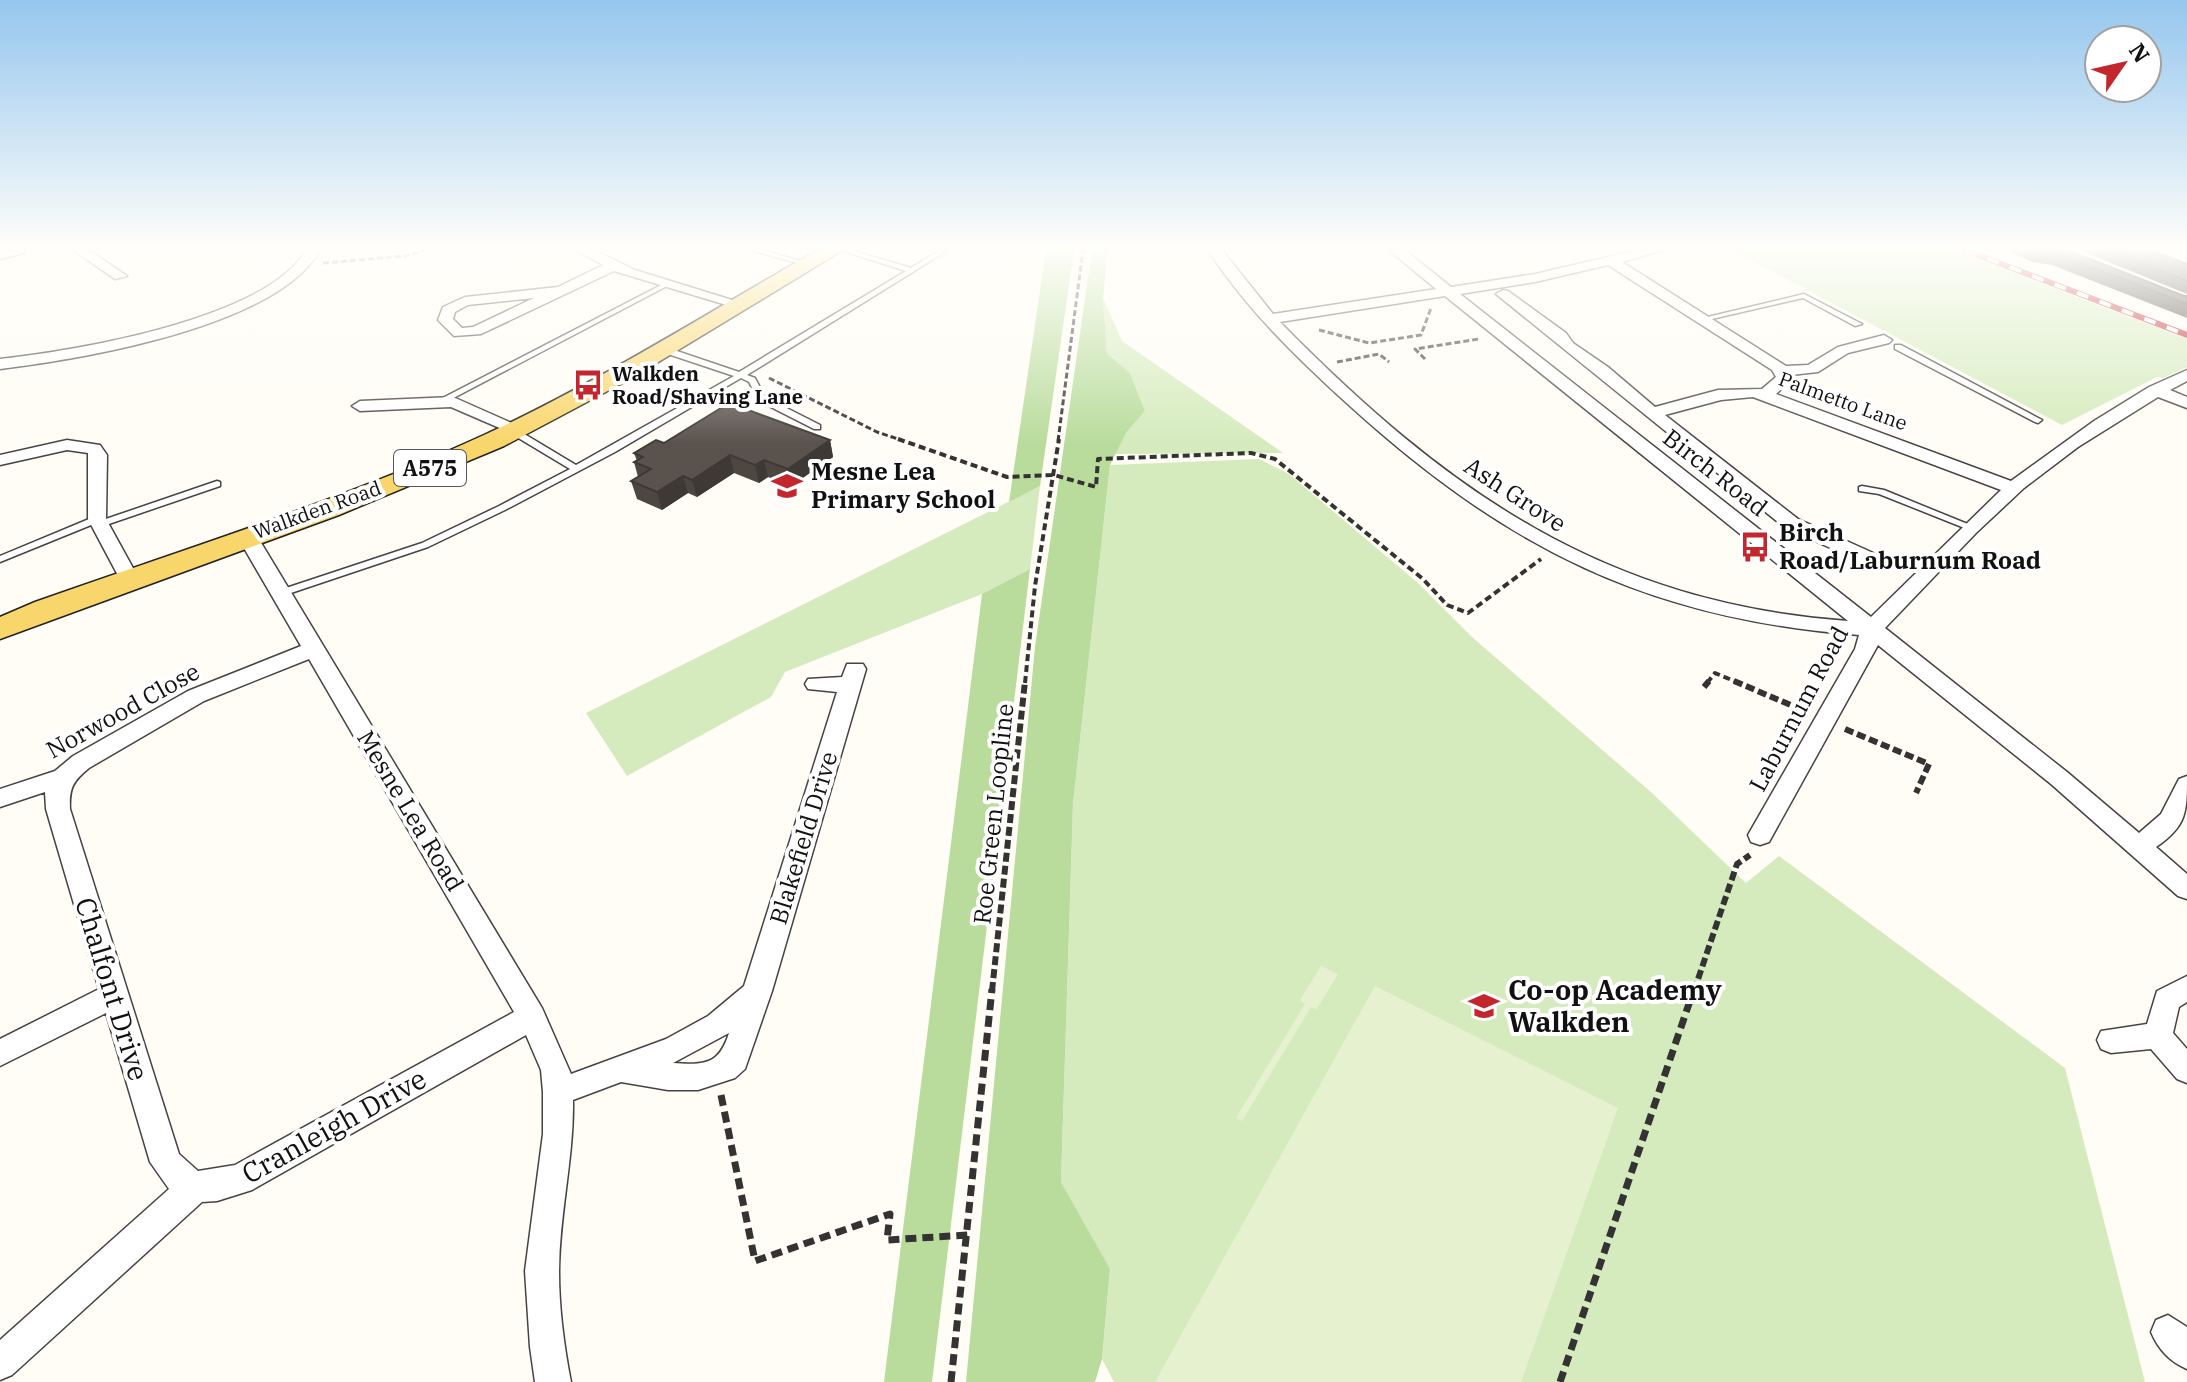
<svg xmlns="http://www.w3.org/2000/svg" width="2187" height="1382" font-family="'IBM Plex Serif',serif">
  <style>
    .green { fill: #d5ebbd }
    .forest { fill: #b9dc9c }
    .pitch { fill: #e6f2cf }
    .lines { fill: none; stroke-linecap: round; stroke-linejoin: round }
    .service-casing { stroke: #444; stroke-width: 3 }
    .minor-casing { stroke: #444; stroke-width: 3 }
    .primary-casing { stroke: #222; stroke-width: 3 }
    .path-far3 { stroke: #333; stroke-width: 3; stroke-dasharray: 6 3; stroke-linecap: butt }
    .path-far2 { stroke: #333; stroke-width: 4; stroke-dasharray: 7 4; stroke-linecap: butt }
    .path-far1 { stroke: #333; stroke-width: 6; stroke-dasharray: 9 4; stroke-linecap: butt }
    .path { stroke: #333; stroke-width: 7; stroke-dasharray: 11 6; stroke-linecap: butt }
    .service { fill: #fff; fill-rule: evenodd }
    .minor { fill: #fff; fill-rule: evenodd }
    .primary { fill: #f9d66b; fill-rule: evenodd }
    .rail-casing { stroke: #c4262e; stroke-width: 6 }
    .rail { stroke: #fff; stroke-width: 4; stroke-dasharray: 12; stroke-linecap: butt }
    .wall { fill: #4d4742 }
    .shaded-wall { fill: #3f3936 }
    .building { fill: #5a524d; stroke: #3f3936; stroke-width: 2 }
    .labels { text-anchor: middle; stroke-width: 8; stroke-linejoin: round; paint-order: stroke }
    .far-poi-label { font-size: 20px; font-weight: bold; fill: #111; stroke: #fff; text-anchor: start }
    .far-street-label { font-size: 20px; fill: #111; stroke: #fff }
    .shield { fill: #fff; stroke: #585858; stroke-width: 2 }
    .shield-label { font-size: 22px; font-weight: bold; fill: #111 }
    .poi-label { font-size: 24px; font-weight: bold; fill: #111; stroke: #fff; text-anchor: start }
    .street-label { font-size: 24px; fill: #111; stroke: #fff }
    .near-street-label { font-size: 28px; fill: #111; stroke: #fff }
    .near-poi-label { font-size: 28px; font-weight: bold; fill: #111; stroke: #fff; text-anchor: start }
  </style>
  <rect width="100%" height="100%" fill="#fffdf5"/>
  <!-- green -->
  <path class="green" d="M 1732,250 L 1953,250 L 2187,339 L 2187,367 L 2163,378 L 2157,377 L 2062,425 Z
    M 1103,298 L 1122,341 L 1283,453 L 1115,454 L 1126,433 L 1145,411 L 1130,373 L 1107,355 Z
    M 1259,459 L 1289,474 L 1418,583 L 1472,637 L 1652,793 L 1746,883 L 1779,856 L 2065,1068 L 2145,1382 L 1114,1382 L 1102,1359 L 1110,1270 L 1061,1182 L 1073,804 L 1110,465 Z
    M 1040,486 L 1030,569 L 982,594 L 785,672 L 771,697 L 627,776 L 586,713 Z"/>
  <!-- forest -->
  <path class="forest" d="M 1046,250 L 1074,250 L 1040,486 L 1009,502 Z
    M 1092,250 L 1108,250 L 1103,298 L 1107,354 L 1130,373 L 1145,411 L 1126,433 L 1110,465 L 1073,804 L 1061,1182 L 1110,1269 L 1102,1359 L 1095,1382 L 966,1382 L 1035,647 Z
    M 1030,569 L 932,1382 L 884,1382 L 982,594 Z"/>
  <!-- pitch -->
  <path class="pitch" d="M 1321,966 L 1338,974 L 1317,1009 L 1311,1007 L 1242,1121 L 1236,1118 L 1305,1004 L 1300,1000 Z
    M 1375,986 L 1618,1108 L 1521,1382 L 1155,1382 Z"/>
  <g class="lines">
    <!-- service casing -->
    <g class="service-casing">
      <path id="service" d="M 750,250 L 762,250 L 811,264 L 808,266 Z
        M 840,250 L 851,250 L 911,268 L 940,250 L 948,250 L 747,375 L 755,378 L 765,397 L 820,425 L 820,429 L 814,429 L 759,401 L 749,382 L 741,378 L 615,452 L 505,510 L 428,547 L 282,596 L 278,597 L 273,594 L 274,592 L 422,543 L 499,506 L 570,469 L 510,433 L 510,429 L 516,429 L 576,465 L 734,376 L 659,351 L 659,347 L 665,347 L 739,372 L 906,271 Z
        M 667,282 L 671,284 L 669,285 L 442,404 L 436,404 L 435,402 Z
        M 1804,294 L 1862,324 L 1855,326 L 1803,298 L 1703,321 L 1699,319 Z
        M 1895,345 L 1901,345 L 2042,420 L 2038,423 L 2035,422 L 1895,349 Z
        M 217,481 L 220,482 L 220,486 L 103,526 L 97,526 L 96,523 L 0,562 L 0,556 L 94,517 L 100,517 L 100,521 Z
        M 1862,486 L 1884,490 L 1975,527 L 1970,530 L 1967,529 L 1879,494 L 1859,491 L 1859,487 Z"/>
    </g>
    <!-- minor casing -->
    <g class="minor-casing">
      <path id="minor" d="M 26,250 L 24,253 L 0,259 L 0,251 Z
        M 73,250 L 89,250 L 127,276 L 115,279 Z
        M 306,250 L 320,250 C 277,327 82,359 0,369 L 0,359 C 75,351 267,319 306,250 Z
        M 576,250 L 594,250 L 635,270 L 745,304 L 738,308 L 733,307 L 614,271 L 481,334 L 454,336 L 438,320 L 443,307 L 465,297 L 558,287 L 603,265 ZM 534,298 L 473,327 L 462,328 L 453,319 L 455,312 L 468,305 Z
        M 1208,250 L 1222,250 L 1273,314 L 1436,289 L 1389,250 L 1405,250 L 1451,287 L 1535,274 L 1638,250 L 1663,250 L 1622,262 L 1786,366 L 1808,365 L 1838,347 L 1884,335 L 1892,340 L 1889,343 L 1848,353 L 1818,372 L 1791,375 L 1790,381 L 1776,394 L 2011,481 L 2094,421 L 2149,387 L 2187,370 L 2187,381 L 2170,390 L 2187,397 L 2187,408 L 2158,397 L 2078,447 L 2024,488 L 1976,533 L 1885,628 L 2067,772 L 2139,833 L 2161,814 L 2179,779 L 2187,776 C 2187,812 2187,826 2156,847 L 2187,874 L 2187,899 L 2178,896 L 2051,784 L 1878,645 L 1769,842 L 1760,845 L 1751,842 L 1748,835 L 1855,649 L 1859,635 C 1648,619 1507,548 1351,407 C 1298,359 1247,310 1208,250 ZM 1608,265 L 1772,370 L 1776,377 L 1762,389 L 1718,390 L 1655,407 L 1608,367 L 1573,343 L 1566,333 L 1508,291 L 1503,290 L 1496,294 L 1784,527 L 1868,565 L 1882,565 L 1885,561 L 1882,557 L 1798,519 L 1665,415 L 1721,400 L 1753,397 L 2001,490 L 1871,617 L 1460,294 L 1535,282 ZM 1445,296 L 1848,621 C 1604,603 1447,492 1280,322 Z
        M 453,397 L 525,429 L 523,433 L 511,433 L 451,407 L 360,411 L 352,406 L 360,401 Z
        M 67,440 L 100,445 L 107,455 L 106,519 L 139,579 L 136,583 L 122,583 L 88,519 L 88,453 L 67,450 L 0,465 L 0,455 Z
        M 247,530 L 257,536 L 542,1008 L 571,1074 L 666,1039 L 708,1016 L 744,986 L 837,692 L 808,689 L 805,684 L 808,679 L 842,677 L 847,664 L 863,664 L 866,669 L 772,991 L 745,1069 L 735,1078 L 698,1090 L 668,1090 L 621,1082 L 573,1100 C 574,1158 559,1215 559,1272 C 559,1308 564,1346 571,1382 L 535,1382 L 530,1347 L 525,1271 L 543,1134 L 543,1092 L 541,1070 L 526,1035 L 252,1190 L 217,1201 L 202,1202 L 12,1375 L 0,1380 L 0,1340 L 169,1189 L 150,1162 L 106,1013 L 0,1066 L 0,1039 L 99,989 L 46,809 L 45,792 L 0,807 L 0,789 L 55,771 L 73,756 L 188,691 L 301,646 L 237,536 ZM 309,659 L 514,1012 L 235,1165 L 198,1171 L 179,1154 L 70,809 C 69,788 73,781 89,768 L 204,701 ZM 729,1033 C 719,1065 705,1065 673,1063 Z
        M 2187,976 L 2187,1002 L 2179,1007 L 2173,1033 L 2187,1049 L 2187,1083 L 2177,1079 L 2151,1049 L 2111,1053 L 2101,1049 L 2097,1040 L 2101,1031 L 2147,1024 L 2157,991 Z
        M 2168,1315 L 2187,1327 L 2187,1369 C 2170,1362 2158,1349 2151,1332 L 2156,1320 Z"/>
    </g>
    <!-- primary casing -->
    <g class="primary-casing">
      <path id="primary" d="M 818,250 L 843,250 L 632,378 L 504,446 L 339,515 L 0,639 L 0,617 L 35,602 C 185,549 338,502 484,435 C 599,382 707,313 818,250 Z"/>
    </g>
    <!-- path-far3 -->
    <path class="path-far3" d="M 323,263 L 404,256 L 427,250
      M 1319,330 L 1369,343 L 1421,335 L 1431,308
      M 1425,359 L 1415,349 L 1479,339
      M 1337,362 L 1379,354 L 1389,362
      M 769,378 L 877,432 L 904,441
      M 1058,441 L 1083,250"/>
    <!-- path-far2 -->
    <path class="path-far2" d="M 898,439 L 1007,477 L 1054,475 L 1096,487 L 1098,459 L 1251,453 L 1275,459 L 1423,579 L 1447,605 L 1468,613 L 1541,559
      M 1025,683 L 1035,586 L 1059,439
      M 1707,683 L 1715,673 L 1739,683"/>
    <!-- path-far1 -->
    <path class="path-far1" d="M 1734,681 L 1807,712
      M 1704,687 L 1709,681
      M 1845,729 L 1929,764 L 1916,793
      M 992,991 L 1025,681
      M 1694,991 L 1737,864 L 1750,855"/>
    <!-- path -->
    <path class="path" d="M 721,1095 L 755,1261 L 890,1214 L 887,1240 L 968,1235
      M 951,1382 L 992,989
      M 1560,1382 L 1694,989"/>
    <!-- service -->
    <use href="#service" class="service"/>
    <!-- minor -->
    <use href="#minor" class="minor"/>
    <!-- primary -->
    <use href="#primary" class="primary"/>
    <!-- rail casing -->
    <g class="rail-casing">
      <path id="rail" d="M 1965,250 L 2187,335"/>
    </g>
    <!-- rail -->
    <use href="#rail" class="rail"/>
  </g>
  <!-- wall -->
  <path class="wall" d="M 2006,250 L 2064,250 L 2184,296 L 2187,296 L 2187,318 L 2052,265 L 2032,262 Z
    M 2079,250 L 2150,250 L 2187,264 L 2187,294 Z
    M 830,440 L 833,457 L 791,486 L 768,477 L 759,483 L 734,473 L 697,497 L 688,493 L 662,510 L 637,499 L 631,481 L 638,477 L 634,462 L 637,461 L 634,453 L 664,443 Z"/>
  <!-- shaded-wall -->
  <path class="shaded-wall" d="M 830,440 L 833,457 L 791,486 L 788,469 Z
    M 730,455 L 734,473 L 697,497 L 692,480 Z
    M 764,460 L 768,477 L 759,483 L 755,465 Z
    M 683,476 L 688,493 L 662,510 L 657,492 Z"/>
  <!-- building -->
  <path class="building" d="M 2033,250 L 2070,251 L 2184,296 L 2187,296 L 2187,304 L 2058,254 L 2037,252 Z
    M 2110,250 L 2150,250 L 2187,264 L 2187,281 Z
    M 729,403 L 830,440 L 788,469 L 764,460 L 755,465 L 730,455 L 692,480 L 683,476 L 657,492 L 631,481 L 651,469 L 634,462 L 643,457 L 634,453 L 656,440 L 664,443 Z"/>
  <!-- sky -->
  <linearGradient id="sky" x2="0" y2="1"><stop stop-color="#95c6ee"/><stop offset="0.56" stop-color="#fffefa"/><stop offset="1" stop-color="#fffefa" stop-opacity="0"/></linearGradient>
  <rect width="2187" height="444" fill="url(#sky)"/>
  <!-- icons -->
  <defs>
    <g id="bus-bare" transform="scale(2.4)"><path d="M-5-6H5V4H4V6H2V4H-2V6H-4V4H-5ZM-3.5-4V0h7V-4ZM-3.5 1.2v1.5H-2V1.2ZM2 1.2v1.5H3.5V1.2Z" fill="#c4262e" stroke="#fff" stroke-width="2.5" paint-order="stroke"/></g>
    <g id="school-bare" transform="scale(2.4)"><path d="M0-5L7-2L0 1L-7-2ZM-4 1L0 2.5L4 1V4Q0 6-4 4Z" fill="#c4262e" stroke="#fff" stroke-width="2.5" paint-order="stroke"/></g>
  </defs>
  <g fill-rule="evenodd">
    <use href="#bus-bare" x="588" y="385"/>
    <use href="#school-bare" x="787" y="486"/>
    <use href="#bus-bare" x="1755" y="547"/>
    <use href="#school-bare" x="1484" y="1006"/>
  </g>
  <g class="labels">
    <!-- far-poi labels -->
    <g class="far-poi-label">
      <text x="612" y="381">Walkden<tspan x="612" dy="23">Road/Shaving Lane</tspan></text>
    </g>
    <!-- far-street labels -->
    <g class="far-street-label">
      <text transform="translate(1843 401) rotate(20)" y="7">Palmetto Lane</text>
      <text transform="translate(317 510) rotate(-20)" y="7">Walkden Road</text>
    </g>
    <!-- shield labels -->
    <rect class="shield" x="394" y="450" width="72" height="36" rx="6"/>
    <g class="shield-label">
      <text x="430" y="476">A575</text>
    </g>
    <!-- poi labels -->
    <g class="poi-label">
      <text x="811" y="480">Mesne Lea<tspan x="811" dy="28">Primary School</tspan></text>
      <text x="1779" y="541">Birch<tspan x="1779" dy="28">Road/Laburnum Road</tspan></text>
    </g>
    <!-- street labels -->
    <g class="street-label">
      <text transform="translate(1715 473) rotate(38)" y="8">Birch Road</text>
      <text transform="translate(1515 495) rotate(33)" y="8">Ash Grove</text>
      <text transform="translate(1799 709) rotate(-62)" y="8">Laburnum Road</text>
      <text transform="translate(123 711) rotate(-29)" y="8">Norwood Close</text>
      <text transform="translate(410 811) rotate(59)" y="8">Mesne Lea Road</text>
      <text transform="translate(994 814) rotate(-84)" y="8">Roe Green Loopline</text>
      <text transform="translate(804 838) rotate(-73)" y="8">Blakefield Drive</text>
    </g>
    <!-- near-street labels -->
    <g class="near-street-label">
      <text transform="translate(112 989) rotate(73)" y="10">Chalfont Drive</text>
      <text transform="translate(334 1126) rotate(-29)" y="10">Cranleigh Drive</text>
    </g>
    <!-- near-poi labels -->
    <g class="near-poi-label">
      <text x="1508" y="1000">Co-op Academy<tspan x="1508" dy="32">Walkden</tspan></text>
    </g>
  </g>
  <!-- north arrow -->
  <g transform="translate(2123 64) rotate(56)"><circle r="38" fill="#ffffff" stroke="#a0a0a0" stroke-width="2"/>
  <path d="M0-6L14 30L0 20L-14 30Z" fill="#c4262e"/>
  <text y="-12" font-size="22" font-weight="bold" text-anchor="middle" fill="#111111">N</text>
  </g>
</svg>
